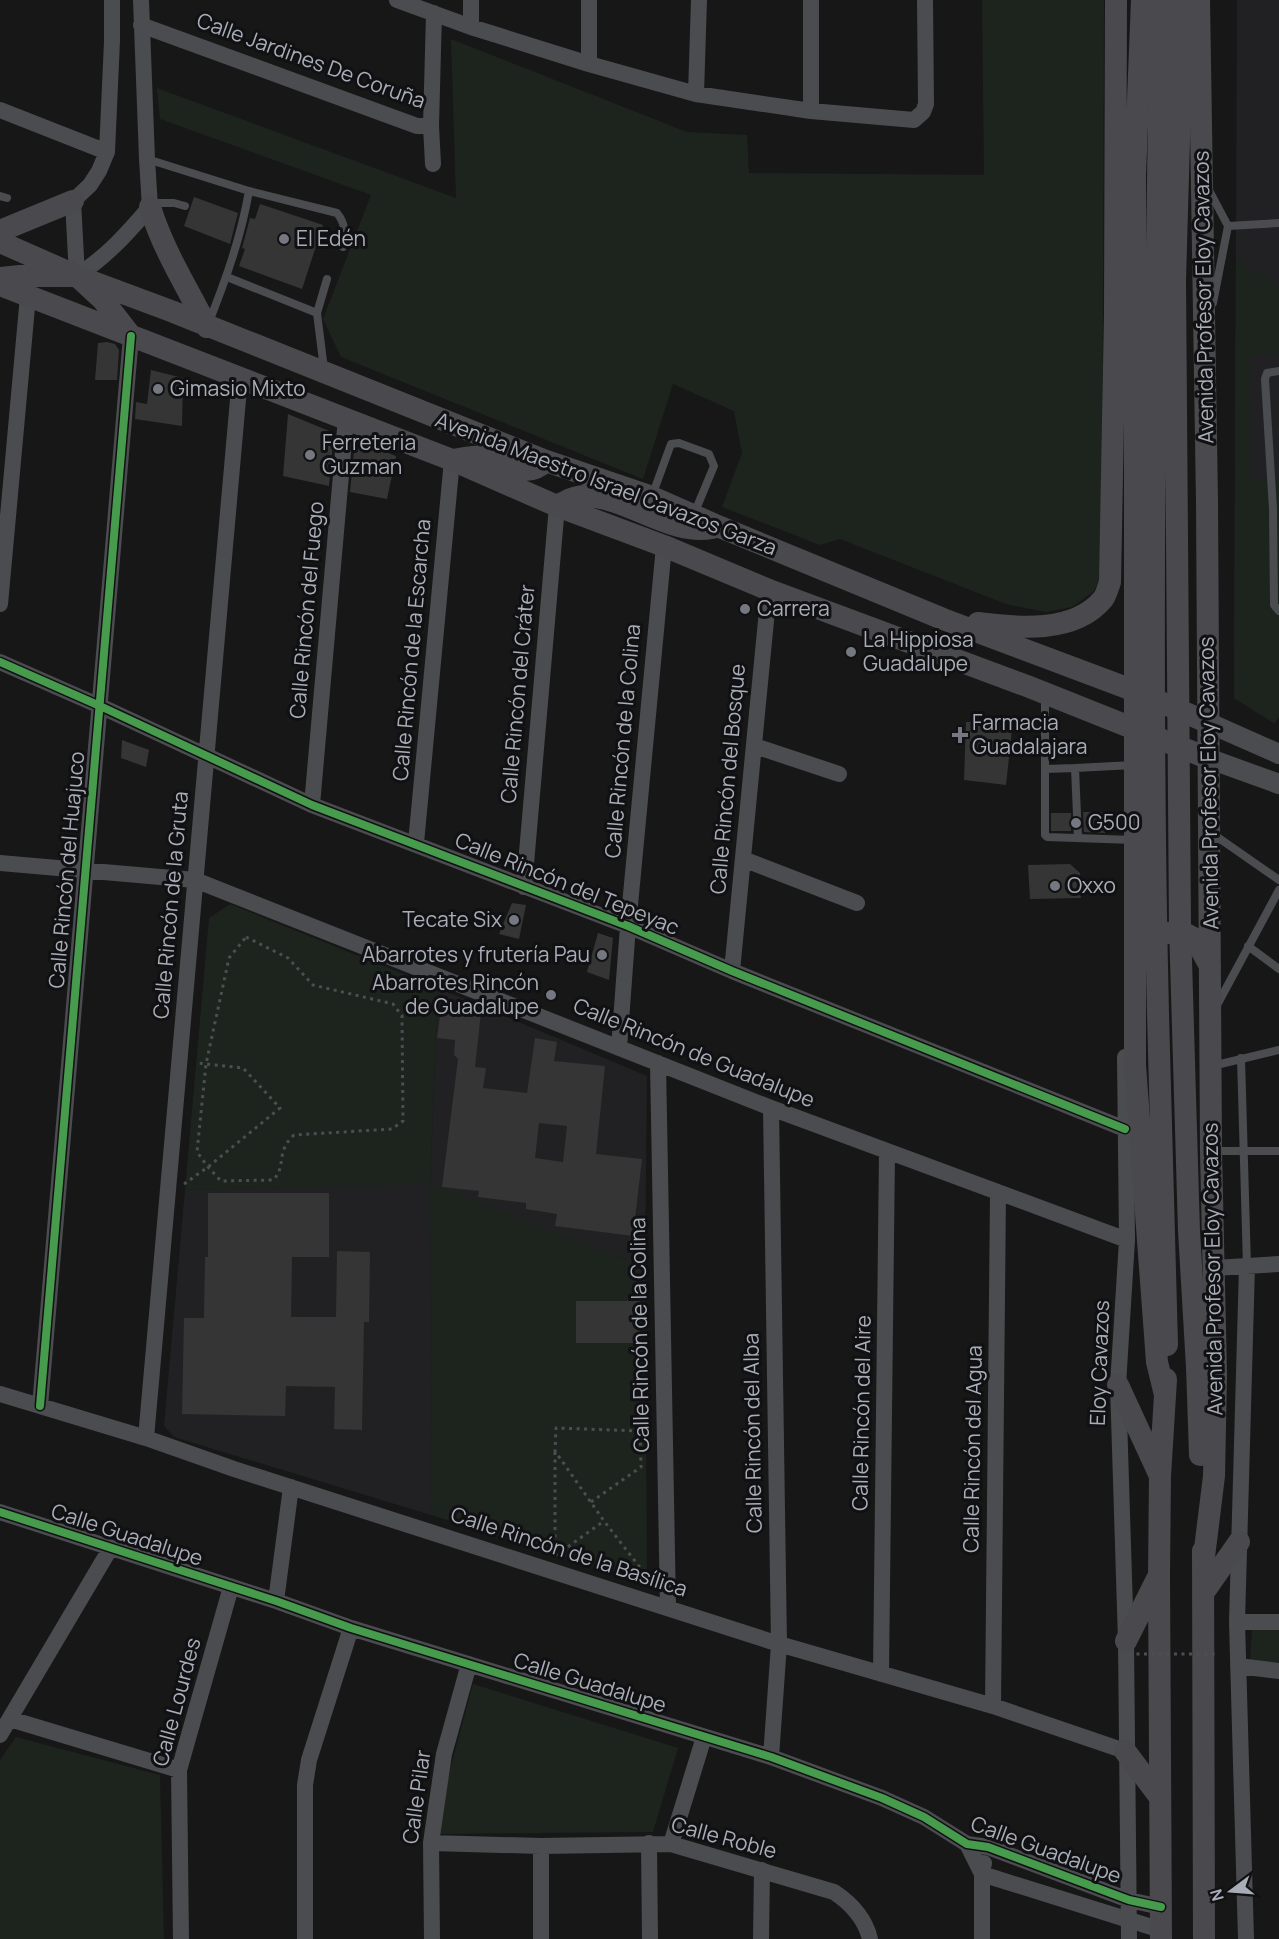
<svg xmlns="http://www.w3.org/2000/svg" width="1279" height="1939" font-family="Manrope,sans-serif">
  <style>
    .built { fill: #212123 }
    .green { fill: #1d241e }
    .building { fill: #353536; fill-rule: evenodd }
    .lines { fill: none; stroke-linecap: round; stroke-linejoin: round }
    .path { stroke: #4d4e52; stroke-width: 3; stroke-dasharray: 3 4.5; stroke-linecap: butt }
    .service { stroke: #4b4c50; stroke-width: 8 }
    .minor { stroke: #4b4c50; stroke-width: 16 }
    .tertiary { stroke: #4b4c50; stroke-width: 20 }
    .secondary { stroke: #4a4a4e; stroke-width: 22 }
    .path-bridge { stroke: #4d4e52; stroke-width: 3; stroke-dasharray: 3 4.5; stroke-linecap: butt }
    .secondary-bridge { stroke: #4a4a4e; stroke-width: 22 }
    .cycleway-casing { stroke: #111113; stroke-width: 11 }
    .cycleway { stroke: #469c4c; stroke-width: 8 }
    .poi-dot { fill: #757880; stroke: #111113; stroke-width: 2 }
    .labels { text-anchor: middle; stroke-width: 6; stroke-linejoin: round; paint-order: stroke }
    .street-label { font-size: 21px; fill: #a8adb8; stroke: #111113 }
    .poi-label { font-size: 21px; fill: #a8adb8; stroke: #111113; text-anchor: start }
  </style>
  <rect width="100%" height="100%" fill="#171717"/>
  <!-- built -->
  <path class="built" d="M 1237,0 L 1279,0 L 1279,717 L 1274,723 L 1234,698 Z
    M 438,988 L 647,1076 L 645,1267 L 430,1184 L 431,1515 L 174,1437 L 164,1426 L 185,1190 L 430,1183 Z"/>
  <!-- green -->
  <path class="green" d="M 982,0 L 1104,0 L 1102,578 L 1093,592 L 1072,607 L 1046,612 L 1006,604 L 840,539 L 820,545 L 722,507 L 742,453 L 734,411 L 673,384 L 643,479 L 341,357 L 323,319 L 371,195 L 160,119 L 157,88 L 456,198 L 451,39 L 687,132 L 747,135 L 749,173 L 984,175 Z
    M 1236,259 L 1279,285 L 1279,354 L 1250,355 L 1249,479 L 1279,480 L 1279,717 L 1274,723 L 1234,698 Z
    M 230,904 L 438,988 L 430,1183 L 645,1267 L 647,1578 L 639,1580 L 431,1515 L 430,1184 L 185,1190 L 209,918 Z
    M 1252,1627 L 1279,1629 L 1279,1665 L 1250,1661 Z
    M 473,1684 L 678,1748 L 653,1832 L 440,1834 L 444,1792 Z
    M 16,1737 L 160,1775 L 164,1939 L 0,1939 L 0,1760 Z"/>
  <!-- building -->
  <path class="building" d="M 194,197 L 238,213 L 230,244 L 184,226 Z
    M 260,204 L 323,225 L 302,289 L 239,266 L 245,249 L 242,248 L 250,218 L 255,219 Z
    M 107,342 L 115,344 L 119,350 L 117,380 L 95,380 L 98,343 Z
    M 151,370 L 183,378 L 182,426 L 135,419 L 136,402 L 147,404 Z
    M 288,414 L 334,433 L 329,486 L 283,476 Z
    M 355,440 L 396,456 L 387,499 L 350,492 Z
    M 1013,721 L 1006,785 L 964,780 L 966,722 Z
    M 122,740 L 149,750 L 146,767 L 121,758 Z
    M 1083,812 L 1105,812 L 1105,833 L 1084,832 Z
    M 1051,813 L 1071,813 L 1071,831 L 1051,831 Z
    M 1070,864 L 1080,873 L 1081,898 L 1030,899 L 1028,865 Z
    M 512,903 L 526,905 L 519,939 L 499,934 Z
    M 598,933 L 613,938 L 609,980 L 587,972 Z
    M 441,1008 L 481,1013 L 475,1067 L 486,1068 L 483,1088 L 527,1093 L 535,1038 L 557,1042 L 554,1061 L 605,1066 L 596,1154 L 642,1159 L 633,1236 L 555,1226 L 557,1214 L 526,1209 L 526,1203 L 478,1197 L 479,1191 L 442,1187 L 458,1059 L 454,1055 L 455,1040 L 437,1038 ZM 539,1123 L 567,1126 L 563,1162 L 535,1158 Z
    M 208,1193 L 329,1193 L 329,1257 L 292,1257 L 291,1317 L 336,1317 L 337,1251 L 370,1252 L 369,1322 L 364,1322 L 362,1430 L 334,1429 L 335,1387 L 286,1386 L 285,1416 L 182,1414 L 184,1318 L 204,1318 L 205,1257 L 208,1257 Z
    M 576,1301 L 640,1301 L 641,1343 L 576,1343 Z"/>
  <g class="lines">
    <!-- path -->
    <path class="path" d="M 246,937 L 288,958 L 313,985 L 393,1004 L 402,1016 L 403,1121 L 392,1129 L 294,1135 C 275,1152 287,1167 273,1180 L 221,1181 L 208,1167 L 197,1152 L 206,1064 L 229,958 Z
      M 184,1184 L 208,1167 L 280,1108 L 243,1068 L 197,1063
      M 555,1452 L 555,1556 L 604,1521
      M 591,1502 L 641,1467 L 640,1431 L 556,1428 L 555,1451 L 604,1521 L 645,1574 L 650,1575"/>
    <!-- service -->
    <path class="service" d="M 147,159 L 249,191 L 337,213 C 346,224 345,233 343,247
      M 1209,190 L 1228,226 L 1213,303
      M 0,196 L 7,198
      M 150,203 L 174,203 L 185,206
      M 1228,226 L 1279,223
      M 227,277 L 317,313
      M 209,322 C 226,279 241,237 249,191
      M 324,369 L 317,313 L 327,279
      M 1279,371 L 1267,373 L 1265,379 L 1273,509 L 1274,605 L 1279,611
      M 652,496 L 671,444 L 679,443 L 709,454 L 714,466 L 694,514
      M 1045,697 L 1045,835 L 1047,837 L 1133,840
      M 1045,769 L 1075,768
      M 1213,834 L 1279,880
      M 1078,838 L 1075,768 L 1134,765
      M 1248,946 L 1279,969
      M 1216,1007 L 1279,890
      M 1241,1058 L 1247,1266
      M 1212,1066 L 1279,1050
      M 1212,1151 L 1279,1151"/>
    <!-- minor -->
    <path class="minor" d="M 397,0 L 471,27 L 589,64 L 696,94 L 811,111 L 914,120 L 923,112 L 926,104 L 925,0
      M 589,0 L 589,64
      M 811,0 L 811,111
      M 141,25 L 417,126 L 431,126
      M 471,27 L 471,0
      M 696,94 L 699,0
      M 0,110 L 107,152
      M 433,164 L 431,126 L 434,13
      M 77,276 C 108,255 126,235 150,207 L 147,159 L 141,0
      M 77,276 L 73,201 L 90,185 L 99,171 L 107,152 L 112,41 L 112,0
      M 0,604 L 28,296
      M 0,662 L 100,706 L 312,805 L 628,926 L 732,971 L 1125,1129
      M 755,746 L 839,774
      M 312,805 L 346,418
      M 416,843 L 452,460
      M 743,859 L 857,903
      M 0,863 L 195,880 L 771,1108 L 1127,1240
      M 524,887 L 557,506
      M 732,971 L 769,590
      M 619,1048 L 628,926 L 664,546
      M 1125,1057 L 1127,1240 L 1118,1385 L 1126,1641 L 1129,1939
      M 658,1063 L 668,1607
      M 1214,1268 L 1279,1264
      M 0,1394 L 146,1438 L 234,1469 L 779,1644 L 993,1706 L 1125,1751
      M 40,1406 L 131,336
      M 146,1438 L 240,377
      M 0,1512 L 276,1601 L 351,1628 L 771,1757 L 882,1798 L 924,1817 L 967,1844 L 988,1847 L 1129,1900 L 1161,1907
      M 276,1601 L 291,1487
      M 1237,1622 L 1279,1622
      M 1238,1666 L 1279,1671
      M 881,1674 L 887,1152
      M 993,1706 L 998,1193
      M 10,1719 L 179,1770
      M 0,1735 L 110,1549
      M 771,1757 L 779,1644 L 771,1108
      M 431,1843 L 541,1846 L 671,1844 L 834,1892 C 852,1904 865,1918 870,1939
      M 649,1843 L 650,1939
      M 671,1844 L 704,1737
      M 967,1844 L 982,1874 L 1161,1930
      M 181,1939 L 179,1770 L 231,1587
      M 305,1939 L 305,1785 L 309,1760 L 351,1628
      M 432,1939 L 431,1843 L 444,1754 L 469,1664
      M 541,1939 L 541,1846
      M 761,1939 L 762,1870
      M 982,1939 L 982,1874 L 984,1863
      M 1246,1939 L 1237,1622 L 1247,1266"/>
    <!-- tertiary -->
    <path class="tertiary" d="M 1209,723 L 1279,754
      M 1210,759 L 1279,784"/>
    <!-- secondary -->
    <path class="secondary" d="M 1142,0 L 1135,175 L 1135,1065 L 1157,1362 L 1165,1395
      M 1199,0 L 1207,501 L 1211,1151 L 1216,1374 L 1214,1476 L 1203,1565
      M 150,207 C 163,250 187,287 207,327
      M 0,231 L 73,201
      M 0,242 L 77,276 L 171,311 L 546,461 L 652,497 L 720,527 L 943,619 L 1135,691 L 1209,723
      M 0,278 L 20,276 L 77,276 L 103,300 L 131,336
      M 0,285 L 452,460 L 557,506 L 664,546 L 769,590 L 1027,686 L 1210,759
      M 454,460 C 465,458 477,455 488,457 C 511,461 524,481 546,461
      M 557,506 C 566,501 577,495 587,496 C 629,498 671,536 712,528
      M 978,623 C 1017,628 1074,634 1103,599 C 1106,595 1108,588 1110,582 L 1115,314 L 1116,0
      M 1143,947 L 1149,938 L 1160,933 L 1184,933 L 1195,939 L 1210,966
      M 1197,1367 L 1200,1455
      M 1118,1385 L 1159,1474
      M 1203,1551 L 1204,1939
      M 1204,1592 L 1239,1542
      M 1126,1641 L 1157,1579
      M 1125,1751 L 1159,1796
      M 1161,1939 L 1159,1575 L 1160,1476 L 1166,1379"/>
    <!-- path-bridge -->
    <path class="path-bridge" d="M 1129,1654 L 1218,1654"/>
    <!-- secondary-bridge -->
    <path class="secondary-bridge" d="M 1183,0 L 1175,281 L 1180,926 L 1189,1231 L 1197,1367
      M 1161,1 C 1155,338 1150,676 1158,1014 C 1161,1124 1165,1234 1167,1345"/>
    <!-- cycleway casing -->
    <g class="cycleway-casing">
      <path id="cycleway" d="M 0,662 L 100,706 L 312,805 L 628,926 L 732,971 L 1125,1129
        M 40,1406 L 131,336
        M 0,1512 L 276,1601 L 351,1628 L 771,1757 L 882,1798 L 924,1817 L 967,1844 L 988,1847 L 1129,1900 L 1161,1907"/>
    </g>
    <!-- cycleway -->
    <use href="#cycleway" class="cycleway"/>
  </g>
  <!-- markers -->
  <g class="poi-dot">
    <circle cx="284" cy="239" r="6"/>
    <circle cx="158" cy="389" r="6"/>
    <circle cx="310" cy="455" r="6"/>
    <circle cx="745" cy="609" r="6"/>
    <circle cx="851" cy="652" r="6"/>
    <path d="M957 726h6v6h6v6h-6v6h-6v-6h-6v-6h6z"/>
    <circle cx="1076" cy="823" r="6"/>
    <circle cx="1055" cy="886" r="6"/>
    <circle cx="514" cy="920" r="6"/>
    <circle cx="602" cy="955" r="6"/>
    <circle cx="551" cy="995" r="6"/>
  </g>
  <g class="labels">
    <!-- street labels -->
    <g class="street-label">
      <text transform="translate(311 61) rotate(20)" y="7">Calle Jardines De Coruña</text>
      <text transform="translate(1204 297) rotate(-91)" y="7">Avenida Profesor Eloy Cavazos</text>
      <text transform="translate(606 484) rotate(21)" y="7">Avenida Maestro Israel Cavazos Garza</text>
      <text transform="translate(307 610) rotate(-85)" y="7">Calle Rincón del Fuego</text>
      <text transform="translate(412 650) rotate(-85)" y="7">Calle Rincón de la Escarcha</text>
      <text transform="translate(518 694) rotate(-85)" y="7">Calle Rincón del Cráter</text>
      <text transform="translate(623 741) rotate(-85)" y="7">Calle Rincón de la Colina</text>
      <text transform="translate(728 779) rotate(-85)" y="7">Calle Rincón del Bosque</text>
      <text transform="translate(1209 783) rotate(-91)" y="7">Avenida Profesor Eloy Cavazos</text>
      <text transform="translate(67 870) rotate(-85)" y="7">Calle Rincón del Huajuco</text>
      <text transform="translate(567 884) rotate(22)" y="7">Calle Rincón del Tepeyac</text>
      <text transform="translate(171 905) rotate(-85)" y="7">Calle Rincón de la Gruta</text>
      <text transform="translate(694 1053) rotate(22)" y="7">Calle Rincón de Guadalupe</text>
      <text transform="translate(1213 1269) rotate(-91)" y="7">Avenida Profesor Eloy Cavazos</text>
      <text transform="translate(640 1335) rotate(-91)" y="7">Calle Rincón de la Colina</text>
      <text transform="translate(1100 1363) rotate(-88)" y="7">Eloy Cavazos</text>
      <text transform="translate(862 1413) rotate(-89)" y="7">Calle Rincón del Aire</text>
      <text transform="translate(753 1433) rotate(-91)" y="7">Calle Rincón del Alba</text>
      <text transform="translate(973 1449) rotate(-89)" y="7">Calle Rincón del Agua</text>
      <text transform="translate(127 1535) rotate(18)" y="7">Calle Guadalupe</text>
      <text transform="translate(569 1552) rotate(18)" y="7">Calle Rincón de la Basílica</text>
      <text transform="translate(590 1683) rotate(17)" y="7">Calle Guadalupe</text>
      <text transform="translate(177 1702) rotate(-75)" y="7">Calle Lourdes</text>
      <text transform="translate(417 1797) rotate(-82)" y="7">Calle Pilar</text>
      <text transform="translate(724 1838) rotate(15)" y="7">Calle Roble</text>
      <text transform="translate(1046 1850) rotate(20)" y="7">Calle Guadalupe</text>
    </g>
    <!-- poi labels -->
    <g class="poi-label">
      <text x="296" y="246">El Edén</text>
      <text x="170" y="396">Gimasio Mixto</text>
      <text x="322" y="450">Ferreteria<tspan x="322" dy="24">Guzman</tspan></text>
      <text x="757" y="616">Carrera</text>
      <text x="863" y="647">La Hippiosa<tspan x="863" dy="24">Guadalupe</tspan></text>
      <text x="972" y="730">Farmacia<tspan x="972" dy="24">Guadalajara</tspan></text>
      <text x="1088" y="830">G500</text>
      <text x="1067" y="893">Oxxo</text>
      <text x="502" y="927" text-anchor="end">Tecate Six</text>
      <text x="590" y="962" text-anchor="end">Abarrotes y frutería Pau</text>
      <text x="539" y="990" text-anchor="end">Abarrotes Rincón<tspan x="539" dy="24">de Guadalupe</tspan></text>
    </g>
  </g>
  <!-- north arrow -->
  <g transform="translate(1231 1891) rotate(254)" stroke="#111113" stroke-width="4.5" paint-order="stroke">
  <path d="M0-4.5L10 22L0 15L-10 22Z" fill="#a8adb8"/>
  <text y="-9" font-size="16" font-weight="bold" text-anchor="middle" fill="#a8adb8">N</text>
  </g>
</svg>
